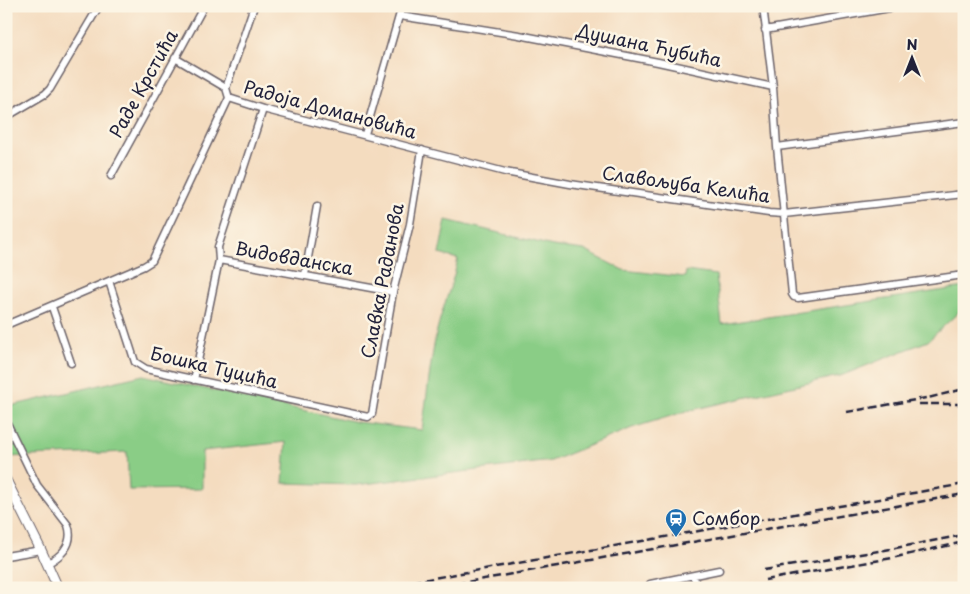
<svg xmlns="http://www.w3.org/2000/svg" width="970" height="594" font-family="'Playpen Sans',sans-serif">
  <style>
    .green { fill: #8acd86; stroke: #567860 }
    .lines { fill: none; stroke-linecap: round; stroke-linejoin: round }
    .street-casing { stroke: #6c6369; stroke-width: 9 }
    .secondary-casing { stroke: #6c6369; stroke-width: 11 }
    .street { stroke: #fff; stroke-width: 6 }
    .secondary { stroke: #fff; stroke-width: 9 }
    .rail { stroke: #22223b; stroke-width: 2.5; stroke-dasharray: 8 4; stroke-linecap: butt }
    .labels { text-anchor: middle; stroke-width: 5; stroke-linejoin: round; paint-order: stroke }
    .street-label { font-size: 18px; fill: #22223b; stroke: #fcf5e5 }
    .poi-label { font-size: 18px; fill: #22223b; stroke: #fcf5e5; text-anchor: start }
  </style>
  <rect width="100%" height="100%" fill="#fcf5e5"/>
  <filter id="ink" filterUnits="userSpaceOnUse"><feTurbulence type="fractalNoise" baseFrequency=".02" numOctaves="2"/><feDisplacementMap in="SourceGraphic" scale="10" xChannelSelector="R" yChannelSelector="G"/><feConvolveMatrix kernelMatrix="1 2 1 2 8 2 1 2 1" color-interpolation-filters="sRGB"/></filter>
  <filter id="wash" filterUnits="userSpaceOnUse"><feTurbulence type="fractalNoise" baseFrequency=".0096" numOctaves="4" result="noise"/><feDisplacementMap in="SourceGraphic" scale="20" xChannelSelector="R" yChannelSelector="G"/><feGaussianBlur stdDeviation="1.12" result="paint"/><feColorMatrix in="noise" values="0 0 0 0 0 0 0 0 0 0 0 0 0 0 0 0 0 1.4 0 .05"/><feComposite in="paint" operator="in"/></filter>
  <g filter="url(#wash)">
    <rect width="100%" height="100%" fill="#f4dcbf"/>
    <!-- green -->
    <path class="green" d="M 446,220 L 553,246 L 584,250 L 623,270 L 685,277 L 686,271 L 716,275 L 722,324 L 964,287 L 964,307 L 928,341 L 843,375 L 687,411 L 632,428 L 551,461 L 356,485 L 283,483 L 286,442 L 202,451 L 202,489 L 129,490 L 127,452 L 6,457 L 6,407 L 143,375 L 357,422 L 422,430 C 427,397 430,363 437,330 C 443,306 453,283 458,259 L 439,254 Z"/>
  </g>
  <g filter="url(#ink)">
    <g class="lines">
      <!-- street casing -->
      <g class="street-casing">
        <path id="street" d="M 763,6 L 773,87 L 777,147 L 792,294 L 794,297 L 798,298 L 964,275
          M 400,16 L 519,35 L 658,62 L 773,87
          M 765,30 L 901,6
          M 175,58 L 226,88 L 229,98
          M 226,88 L 254,6
          M 6,117 L 45,94 L 50,89 L 99,6
          M 365,134 L 402,6
          M 777,147 L 964,122
          M 111,176 L 204,6
          M 219,260 L 393,292
          M 305,275 L 317,206
          M 109,281 L 135,362 L 146,369 L 368,417 L 372,414 L 393,292 L 410,224 L 422,150
          M 52,307 L 71,363
          M 6,325 L 144,266 L 152,261 L 229,98 L 263,109 L 505,172 L 570,184 L 769,213 L 784,214 L 964,194
          M 194,380 L 219,260 L 218,247 L 263,109
          M 6,421 L 37,485 L 68,525 C 74,543 63,555 48,563
          M 6,556 L 41,550
          M 694,575 L 696,588
          M 650,584 L 719,570"/>
      </g>
      <!-- secondary casing -->
      <g class="secondary-casing">
        <path id="secondary" d="M 6,480 L 41,550 L 58,588"/>
      </g>
      <!-- street -->
      <use href="#street" class="street"/>
      <!-- secondary -->
      <use href="#secondary" class="secondary"/>
      <!-- rail -->
      <path class="rail" d="M 919,404 L 964,404
        M 847,412 L 932,397 L 964,389
        M 764,570 L 885,550 L 964,535
        M 765,580 L 892,558 L 964,542
        M 377,588 L 964,484
        M 433,588 L 964,494"/>
    </g>
  </g>
  <!-- icons -->
  <defs>
    <g id="station-pin" transform="scale(1.125)"><path d="M0 17L-7.5 6A9.5 9.5 0 1 1 7.5 6Z" fill="#1f6fb2" stroke="#fcf5e5"/><path d="M-3-6H3Q5-6 5-4V2Q5 4 3 4L4.5 6H3L1.5 4h-3L-3 6H-4.5L-3 4Q-5 4-5 2V-4Q-5-6-3-6ZM-3.5-4v3h7v-3ZM-3.5 1v1.5H-2V1ZM2 1v1.5H3.5V1Z" fill="#fff"/></g>
  </defs>
  <g fill-rule="evenodd">
    <use href="#station-pin" x="676" y="519"/>
  </g>
  <g class="labels">
    <!-- street labels -->
    <g class="street-label">
      <text transform="translate(649 46) rotate(12)" y="6">Душана Ћубића</text>
      <text transform="translate(144 84) rotate(-61)" y="6">Раде Крстића</text>
      <text transform="translate(330 110) rotate(15)" y="6">Радоја Домановића</text>
      <text transform="translate(686 185) rotate(8)" y="6">Славољуба Келића</text>
      <text transform="translate(294 259) rotate(10)" y="6">Видовданска</text>
      <text transform="translate(383 281) rotate(-79)" y="6">Славка Раданова</text>
      <text transform="translate(214 368) rotate(13)" y="6">Бошка Туцића</text>
    </g>
    <!-- poi labels -->
    <g class="poi-label">
      <text x="692" y="525">Сомбор</text>
    </g>
  </g>
  <!-- margin -->
  <rect width="970" height="594" fill="none" stroke="#fcf5e5" stroke-width="25"/>
  <!-- north arrow -->
  <g transform="translate(912 58)" stroke="#fcf5e5" stroke-width="4" paint-order="stroke">
  <path d="M0-4L9 19L0 12L-9 19Z" fill="#22223b"/>
  <text y="-8" font-size="14" font-weight="bold" text-anchor="middle" fill="#22223b">N</text>
  </g>
</svg>
